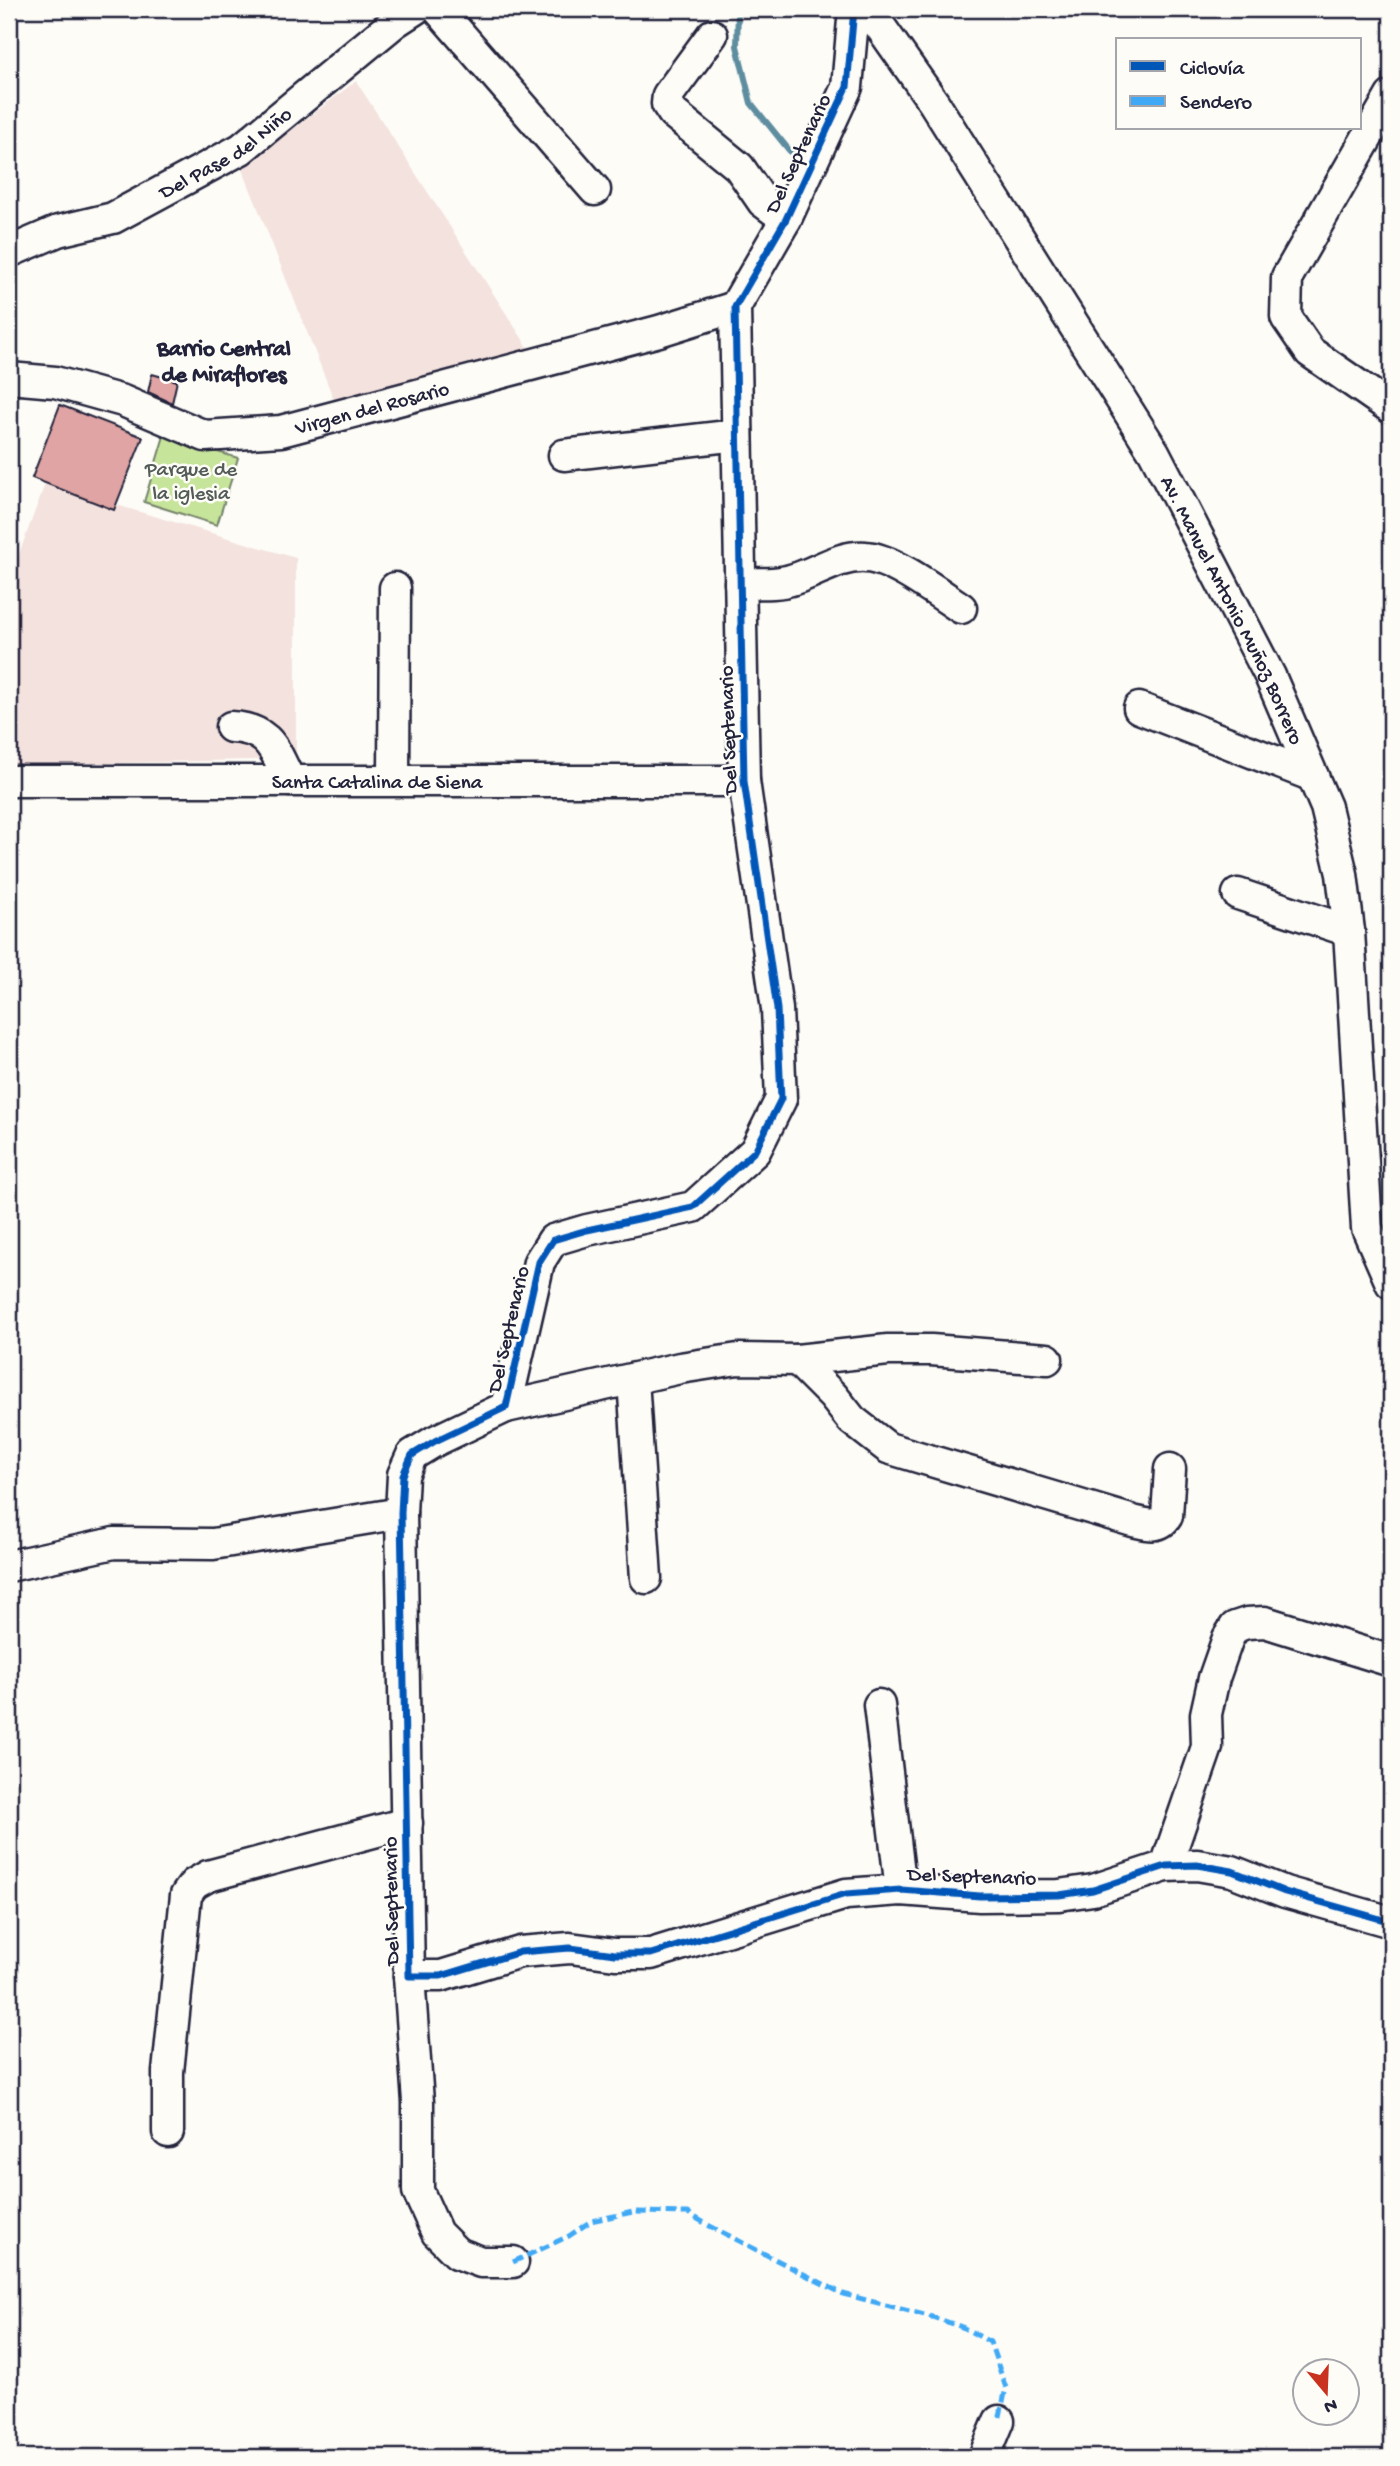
<svg xmlns="http://www.w3.org/2000/svg" width="1400" height="2466" font-family="'Gochi Hand',sans-serif">
  <style>
    .built { fill: #f4e2de }
    .green { fill: #c7e49b; stroke: #74836b; stroke-width: 2 }
    .lines { fill: none; stroke-linecap: round; stroke-linejoin: round }
    .stream { stroke: #5e8da0; stroke-width: 6 }
    .building { fill: #dfa4a3; stroke: #22223b; stroke-width: 2 }
    .minor-casing { stroke: #22223b; stroke-width: 35 }
    .minor { stroke: #fdfcf7; stroke-width: 30 }
    .quiet { stroke: #3fa9f5; stroke-width: 5; stroke-dasharray: 10 5; stroke-linecap: butt }
    .cycleway-casing { stroke: #fdfcf7; stroke-width: 11 }
    .cycleway { stroke: #0057b8; stroke-width: 7 }
    .labels { text-anchor: middle; stroke-width: 5; stroke-linejoin: round; paint-order: stroke }
    .street-label { font-size: 21px; fill: #22223b; stroke: #fdfcf7 }
    .park-label { font-size: 21px; fill: #545c58; stroke: #fdfcf7 }
    .neighbourhood-label { font-size: 23px; font-weight: bold; fill: #22223b; stroke: #fdfcf7 }
  </style>
  <rect width="100%" height="100%" fill="#fdfcf7"/>
  <filter id="ink" filterUnits="userSpaceOnUse"><feTurbulence type="fractalNoise" baseFrequency=".0143" numOctaves="2"/><feDisplacementMap in="SourceGraphic" scale="14" xChannelSelector="R" yChannelSelector="G"/><feConvolveMatrix kernelMatrix="1 2 1 2 8 2 1 2 1" color-interpolation-filters="sRGB"/></filter>
  <g filter="url(#ink)">
    <!-- built -->
    <path class="built" d="M 356,81 L 529,349 L 334,400 L 242,168 Z
      M 45,484 L 296,558 L 296,759 L 9,765 L 9,581 Z"/>
    <!-- green -->
    <path class="green" d="M 164,436 L 238,458 L 217,525 L 144,502 Z"/>
    <g class="lines">
      <!-- stream -->
      <path class="stream" d="M 738,9 L 737,46 L 751,103 L 797,160
        M 9,2447 L 14,2457"/>
    </g>
    <!-- building -->
    <path class="building" d="M 152,374 L 177,381 L 172,403 L 148,392 Z
      M 60,405 L 143,437 L 114,510 L 32,478 Z"/>
    <g class="lines">
      <!-- minor casing -->
      <g class="minor-casing">
        <g id="minor">
          <path d="M 438,9 L 595,190"/>
          <path d="M 854,9 L 847,87 L 786,219 L 735,307 L 744,781 L 777,1009 L 781,1099 L 755,1151 L 693,1207 L 587,1230 L 553,1240 L 539,1262 L 506,1407 L 435,1441 L 412,1455 L 403,1475 L 401,1513 L 409,1976 L 441,1976 L 520,1952 L 570,1948 L 615,1954 L 651,1954 L 846,1894 L 901,1890 L 980,1896 L 1059,1895 L 1093,1890 L 1166,1866 L 1197,1865 L 1232,1871 L 1285,1892 L 1391,1922"/>
          <path id="s1" d="M 868,9 L 934,103 L 1154,452 L 1270,676 L 1326,807 L 1342,874 L 1349,931 L 1367,1228 L 1391,1283"/>
          <path d="M 712,35 L 668,95 L 667,104 L 673,113 L 739,167 L 763,202 L 786,219"/>
          <path d="M 1391,96 L 1287,277 L 1286,317 L 1310,352 L 1391,408"/>
          <path id="s2" d="M 9,252 L 58,231 L 113,218 L 241,149 L 395,22 L 415,9"/>
          <path id="s3" d="M 9,378 L 55,382 L 123,401 L 205,436 L 281,431 L 659,331 L 735,307"/>
          <path d="M 564,455 L 737,435"/>
          <path d="M 740,583 C 758,583 777,585 794,579 C 818,572 839,555 866,557 C 892,558 938,593 961,608"/>
          <path d="M 1139,708 L 1313,776"/>
          <path d="M 231,727 C 270,729 274,749 290,781"/>
          <path d="M 394,780 L 395,588"/>
          <path id="s4" d="M 9,781 L 744,781"/>
          <path d="M 1238,894 L 1349,931"/>
          <path d="M 797,1360 L 888,1350 L 931,1350 L 1047,1359"/>
          <path d="M 633,1379 L 646,1578"/>
          <path d="M 506,1407 L 680,1368 L 738,1359 L 797,1360 L 833,1396 L 852,1420 L 888,1448 L 1133,1521 C 1146,1524 1159,1529 1167,1516 L 1170,1469"/>
          <path d="M 9,1566 L 114,1543 L 213,1544 L 401,1513"/>
          <path d="M 879,1705 L 901,1890"/>
          <path d="M 1166,1866 L 1207,1747 L 1206,1714 L 1214,1678 L 1228,1638 L 1235,1627 L 1247,1623 L 1265,1622 L 1391,1661"/>
          <path d="M 409,1976 L 418,2102 L 418,2191 L 437,2233 L 457,2253 L 481,2262 L 513,2262"/>
          <path d="M 168,2132 L 168,2072 L 186,1895 L 194,1884 L 208,1876 L 407,1823"/>
          <path d="M 984,2457 L 999,2421"/>
        </g>
      </g>
      <!-- minor -->
      <use href="#minor" class="minor"/>
      <!-- quiet -->
      <path class="quiet" d="M 513,2262 L 569,2236 L 591,2221 L 633,2212 L 688,2213 L 706,2224 L 843,2294 L 932,2317 L 962,2327 L 990,2342 L 1006,2388 L 999,2421"/>
      <!-- cycleway casing -->
      <g class="cycleway-casing">
        <path id="cycleway" d="M 854,9 L 847,87 L 786,219 L 735,307 L 744,781 L 777,1009 L 781,1099 L 755,1151 L 693,1207 L 587,1230 L 553,1240 L 539,1262 L 506,1407 L 435,1441 L 412,1455 L 403,1475 L 401,1513 L 409,1976 L 441,1976 L 520,1952 L 570,1948 L 615,1954 L 651,1954 L 846,1894 L 901,1890 L 980,1896 L 1059,1895 L 1093,1890 L 1166,1866 L 1197,1865 L 1232,1871 L 1285,1892 L 1391,1922"/>
      </g>
      <!-- cycleway -->
      <use href="#cycleway" class="cycleway"/>
    </g>
  </g>
  <g class="labels">
    <!-- street labels -->
    <g class="street-label">
      <text dy="7" stroke="none"><textPath href="#s2" startOffset="240">Del Pase del Niño</textPath></text>
      <text transform="translate(797 153) rotate(-65)" y="7">Del Septenario</text>
      <text dy="7" stroke="none"><textPath href="#s3" startOffset="376">Virgen del Rosario</textPath></text>
      <text dy="7" stroke="none"><textPath href="#s1" startOffset="704">Av. Manuel Antonio Muñoz Borrero</textPath></text>
      <text transform="translate(727 730) rotate(-92)" y="7">Del Septenario</text>
      <text dy="7" stroke="none"><textPath href="#s4" startOffset="368">Santa Catalina de Siena</textPath></text>
      <text transform="translate(507 1329) rotate(-77)" y="7">Del Septenario</text>
      <text transform="translate(972 1875) rotate(2)" y="7">Del Septenario</text>
      <text transform="translate(390 1901) rotate(-91)" y="7">Del Septenario</text>
    </g>
    <!-- park labels -->
    <g class="park-label">
      <text x="191" y="475">Parque de<tspan x="191" dy="24">la iglesia</tspan></text>
    </g>
    <!-- neighbourhood labels -->
    <g class="neighbourhood-label">
      <text x="224" y="355">Barrio Central<tspan x="224" dy="26">de Miraflores</tspan></text>
    </g>
  </g>
  <!-- margin -->
  <rect width="1400" height="2466" fill="none" stroke="#fdfcf7" stroke-width="35"/>
  <rect x="18" y="18" width="1365" height="2431" fill="none" stroke="#22223b" stroke-width="2.5" filter="url(#ink)"/>
  <!-- legend -->
  <rect x="1116" y="38" width="245" height="91" fill="#fdfcf7" stroke="#a5a5ac" stroke-width="2"/>
  <rect x="1130" y="61" width="35" height="10" fill="#0057b8" stroke="#a5a5ac" stroke-width="2"/>
  <text x="1180" y="74" font-size="21" fill="#22223b">Ciclovía</text>
  <rect x="1130" y="96" width="35" height="10" fill="#3fa9f5" stroke="#a5a5ac" stroke-width="2"/>
  <text x="1180" y="108" font-size="21" fill="#22223b">Sendero</text>
  <!-- north arrow -->
  <g transform="translate(1326 2392) rotate(161)"><circle r="33" fill="#fdfcf7" stroke="#a5a5ac" stroke-width="2"/>
  <path d="M0-5L12 26L0 18L-12 26Z" fill="#c8321e"/>
  <text y="-10" font-size="19" font-weight="bold" text-anchor="middle" fill="#22223b">N</text>
  </g>
</svg>
